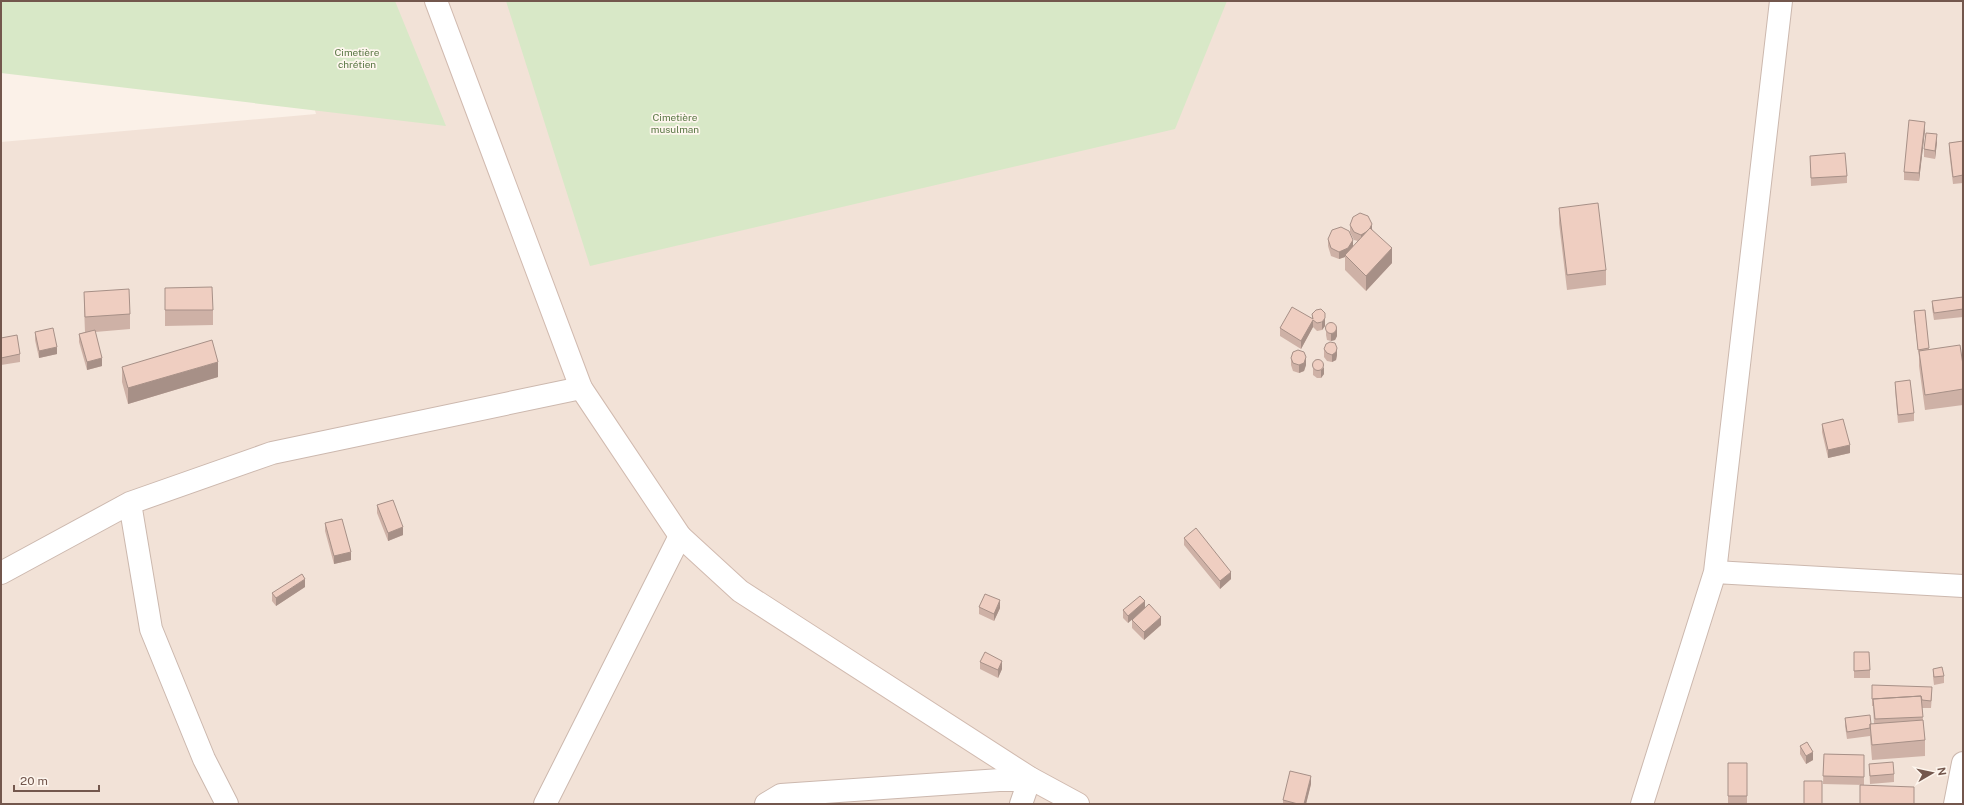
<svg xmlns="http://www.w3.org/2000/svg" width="1964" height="805" font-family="'Public Sans',sans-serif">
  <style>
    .residential { fill: #f2e2d7 }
    .green { fill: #d8e8c7 }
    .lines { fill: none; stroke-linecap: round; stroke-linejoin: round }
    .street-casing { stroke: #ccb8ae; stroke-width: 24 }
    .secondary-casing { stroke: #d1baaf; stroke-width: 24 }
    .street { stroke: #fff; stroke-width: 22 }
    .secondary { stroke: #fff; stroke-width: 22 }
    .wall { fill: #ceb1a6 }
    .shaded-wall { fill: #a79087 }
    .building { fill: #efcec1; stroke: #a79087 }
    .labels { text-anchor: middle; stroke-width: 3.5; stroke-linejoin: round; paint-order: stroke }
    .park-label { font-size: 10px; fill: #5b7846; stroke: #fef6ee }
  </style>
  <rect width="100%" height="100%" fill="#fbf1e8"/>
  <!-- residential -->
  <path class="residential" d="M 284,1 L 1963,1 L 1963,804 L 1,804 L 1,142 L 316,114 Z"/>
  <!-- green -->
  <path class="green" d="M 1,1 L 395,1 L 446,126 L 1,73 Z
    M 506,1 L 1227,1 L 1175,129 L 590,266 Z"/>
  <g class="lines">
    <!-- street casing -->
    <g class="street-casing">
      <path id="street" d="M 130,503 L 151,629 L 204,759 L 227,804
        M 1715,572 L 1963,586
        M 1,573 L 130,503 L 272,453 L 581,388
        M 545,804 L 680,536
        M 766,804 L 781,795 L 1030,778 L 1021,804
        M 1642,804 L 1715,572 L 1781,1
        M 1955,804 L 1963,763"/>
    </g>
    <!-- secondary casing -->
    <g class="secondary-casing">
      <path id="secondary" d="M 436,1 L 581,388 L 680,536 L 740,591 L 1030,778 L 1078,804"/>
    </g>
    <!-- street -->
    <use href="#street" class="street"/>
    <!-- secondary -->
    <use href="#secondary" class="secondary"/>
  </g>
  <!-- wall -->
  <path class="wall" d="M 1925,130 L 1919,181 L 1904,180 L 1904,172 Z
    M 1963,141 L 1963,183 L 1953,184 L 1949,151 L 1949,143 Z
    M 1937,142 L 1935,159 L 1924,157 L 1924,149 Z
    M 1810,156 L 1847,176 L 1847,183 L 1811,186 Z
    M 1559,208 L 1606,270 L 1606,285 L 1567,290 L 1559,223 Z
    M 1350,225 L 1372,229 L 1392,263 L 1366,291 L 1345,270 L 1345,257 L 1339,259 L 1331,256 L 1328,246 L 1328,239 L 1353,247 L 1358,241 L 1354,240 L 1350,232 Z
    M 165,288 L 213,310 L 213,325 L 165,326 Z
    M 84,292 L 130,314 L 130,329 L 95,332 L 102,366 L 87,370 L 79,342 L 79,334 L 85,332 L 84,307 Z
    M 1963,297 L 1963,317 L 1934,320 L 1932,308 L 1932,301 Z
    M 1925,310 L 1929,349 L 1963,365 L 1963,405 L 1925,410 L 1919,366 L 1919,357 L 1914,319 L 1914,311 Z
    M 1312,314 L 1325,326 L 1322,330 L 1317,331 L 1313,327 L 1301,349 L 1280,336 L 1280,328 L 1312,319 Z
    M 1326,327 L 1337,336 L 1335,340 L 1331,341 L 1327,340 L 1326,335 Z
    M 35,332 L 57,354 L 39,358 L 35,340 Z
    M 1,338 L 20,354 L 20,362 L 1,365 Z
    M 1324,349 L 1337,355 L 1336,360 L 1332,362 L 1327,361 L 1324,357 Z
    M 1291,358 L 1306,365 L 1304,371 L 1299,373 L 1293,371 L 1291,365 Z
    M 1316,359 L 1324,374 L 1321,378 L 1317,378 L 1313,375 L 1313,363 Z
    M 122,367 L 218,377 L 128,404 L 122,382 Z
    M 1895,382 L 1914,413 L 1914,421 L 1898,423 L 1895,390 Z
    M 1822,424 L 1850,453 L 1828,458 L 1822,432 Z
    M 377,505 L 403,535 L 388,541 L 377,513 Z
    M 325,523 L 351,560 L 334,564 L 325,531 Z
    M 1184,538 L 1231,579 L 1220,589 L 1184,545 Z
    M 305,587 L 276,606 L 272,601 L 272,593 Z
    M 1145,601 L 1128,623 L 1123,618 L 1123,610 Z
    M 979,607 L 1000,608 L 994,621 L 979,614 Z
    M 1132,620 L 1161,625 L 1144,640 L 1132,628 Z
    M 1854,652 L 1870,670 L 1870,678 L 1854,678 Z
    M 980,662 L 1002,669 L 998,678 L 980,669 Z
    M 1933,669 L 1944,676 L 1944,683 L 1934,685 L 1933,677 Z
    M 1872,685 L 1932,695 L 1931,708 L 1922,708 L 1923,720 L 1925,740 L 1925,756 L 1872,760 L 1870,736 L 1847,739 L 1845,726 L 1845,718 L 1871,724 L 1874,724 L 1873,706 L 1872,706 Z
    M 1800,746 L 1813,760 L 1806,764 L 1800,754 Z
    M 1824,754 L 1864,755 L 1864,785 L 1823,784 Z
    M 1728,763 L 1747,763 L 1747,803 L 1728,804 Z
    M 1869,764 L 1894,774 L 1894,782 L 1870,784 Z
    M 1311,784 L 1306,804 L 1283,804 L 1283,800 Z"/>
  <!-- shaded-wall -->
  <path class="shaded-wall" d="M 1925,122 L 1925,130 L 1919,181 L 1919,173 Z
    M 1937,134 L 1937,142 L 1935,159 L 1935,151 Z
    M 1372,224 L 1372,231 L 1361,242 L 1361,235 Z
    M 1353,240 L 1353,248 L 1345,255 L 1345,257 L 1339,259 L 1339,252 Z
    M 1392,248 L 1392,263 L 1366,291 L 1366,276 Z
    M 1325,318 L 1325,326 L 1322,330 L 1322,322 Z
    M 1313,320 L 1313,327 L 1301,349 L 1301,341 Z
    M 1337,328 L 1337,336 L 1335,340 L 1331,341 L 1331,334 Z
    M 57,347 L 57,354 L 39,358 L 39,351 Z
    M 1337,348 L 1337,355 L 1336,360 L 1332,362 L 1332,355 Z
    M 1306,357 L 1306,365 L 1304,371 L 1299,373 L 1299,365 Z
    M 102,358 L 102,366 L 87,370 L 87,362 Z
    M 218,362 L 218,377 L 128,404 L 128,388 Z
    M 1324,367 L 1324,374 L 1321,378 L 1321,370 Z
    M 1850,445 L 1850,453 L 1828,458 L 1828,450 Z
    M 403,527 L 403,535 L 388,541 L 388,533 Z
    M 351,552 L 351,560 L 334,564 L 334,556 Z
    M 1231,572 L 1231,579 L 1220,589 L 1220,581 Z
    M 305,579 L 305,587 L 276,606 L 276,598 Z
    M 1000,600 L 1000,608 L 994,621 L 994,614 Z
    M 1145,601 L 1145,609 L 1128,623 L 1128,616 Z
    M 1161,617 L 1161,625 L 1144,640 L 1144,632 Z
    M 1002,661 L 1002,669 L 998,678 L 998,670 Z
    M 1813,752 L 1813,760 L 1806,764 L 1806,756 Z
    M 1311,776 L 1311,784 L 1306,804 L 1304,804 Z"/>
  <!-- building -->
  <path class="building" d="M 1909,120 L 1925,122 L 1919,173 L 1904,172 Z
    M 1926,133 L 1937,134 L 1935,151 L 1924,149 Z
    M 1963,141 L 1963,175 L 1953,177 L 1949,143 Z
    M 1845,153 L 1847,176 L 1811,178 L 1810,156 Z
    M 1598,203 L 1606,270 L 1567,275 L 1559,208 Z
    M 1360,213 L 1368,216 L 1372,224 L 1370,228 L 1366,232 L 1361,235 L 1354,232 L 1350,225 L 1353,217 Z
    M 1341,227 L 1349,231 L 1353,240 L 1348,248 L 1339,252 L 1331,248 L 1328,239 L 1332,230 Z
    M 1370,228 L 1392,248 L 1366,276 L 1345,255 Z
    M 212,287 L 213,310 L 165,310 L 165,288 Z
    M 129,289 L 130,314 L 85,317 L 84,292 Z
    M 1963,297 L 1963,309 L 1934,313 L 1932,301 Z
    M 1292,307 L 1313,319 L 1312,314 L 1316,310 L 1321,309 L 1325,313 L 1325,318 L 1322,322 L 1317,323 L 1313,320 L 1301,341 L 1280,328 Z
    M 1925,310 L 1929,348 L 1918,350 L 1914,311 Z
    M1325.5 328a5.5 5.5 0 1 1 11 0a5.5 5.5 0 1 1-11 0Z
    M 53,328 L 57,347 L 39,351 L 35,332 Z
    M 95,330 L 102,358 L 87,362 L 79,334 Z
    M 17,335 L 20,354 L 1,358 L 1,338 Z
    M 212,340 L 218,362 L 128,388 L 122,367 Z
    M 1330,342 L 1335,343 L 1337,348 L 1336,352 L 1332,355 L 1327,353 L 1324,349 L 1326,344 Z
    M 1960,345 L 1963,365 L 1963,389 L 1925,395 L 1919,351 Z
    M 1298,350 L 1304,352 L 1306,357 L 1304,363 L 1299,365 L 1293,363 L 1291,358 L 1293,352 Z
    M1312.5 365a5.5 5.5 0 1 1 11 0a5.5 5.5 0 1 1-11 0Z
    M 1910,380 L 1914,413 L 1898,415 L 1895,382 Z
    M 1843,419 L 1850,445 L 1828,450 L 1822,424 Z
    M 393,500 L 403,527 L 388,533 L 377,505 Z
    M 342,519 L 351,552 L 334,556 L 325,523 Z
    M 1196,528 L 1231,572 L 1220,581 L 1184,538 Z
    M 302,574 L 305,579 L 276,598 L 272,593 Z
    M 985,594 L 1000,600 L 994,614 L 979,607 Z
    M 1140,596 L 1145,601 L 1128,616 L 1123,610 Z
    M 1149,604 L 1161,617 L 1144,632 L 1132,620 Z
    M 985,652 L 1002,661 L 998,670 L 980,662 Z
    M 1854,652 L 1869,652 L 1870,670 L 1854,671 Z
    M 1942,667 L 1944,676 L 1934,677 L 1933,669 Z
    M 1872,685 L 1932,687 L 1931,701 L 1922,700 L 1921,696 L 1872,699 Z
    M 1921,696 L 1923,717 L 1875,719 L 1873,699 Z
    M 1870,715 L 1871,724 L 1870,724 L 1870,728 L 1847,732 L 1845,718 Z
    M 1923,720 L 1925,740 L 1872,745 L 1870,724 Z
    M 1807,742 L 1813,752 L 1806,756 L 1800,746 Z
    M 1824,754 L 1864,755 L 1864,777 L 1823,776 Z
    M 1893,762 L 1894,774 L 1870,776 L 1869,764 Z
    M 1728,763 L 1747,763 L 1747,796 L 1728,796 Z
    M 1290,771 L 1311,776 L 1304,804 L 1298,804 L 1283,800 Z
    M 1804,781 L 1822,781 L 1822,804 L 1804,804 Z
    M 1860,785 L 1914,787 L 1914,804 L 1860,804 Z"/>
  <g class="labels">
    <!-- park labels -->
    <g class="park-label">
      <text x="357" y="56">Cimetière<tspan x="357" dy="12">chrétien</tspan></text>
      <text x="675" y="121">Cimetière<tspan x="675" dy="12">musulman</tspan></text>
    </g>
  </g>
  <!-- border -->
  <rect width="1964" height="805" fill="none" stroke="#73574d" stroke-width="4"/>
  <!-- north arrow -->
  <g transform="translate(1932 773) rotate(81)" stroke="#fef6ee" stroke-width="3" paint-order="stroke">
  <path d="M0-3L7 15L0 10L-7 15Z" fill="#73574d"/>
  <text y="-6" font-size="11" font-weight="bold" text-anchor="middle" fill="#73574d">N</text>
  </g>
  <!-- scale -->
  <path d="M14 785v6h85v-6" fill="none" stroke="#73574d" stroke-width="2"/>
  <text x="20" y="785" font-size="12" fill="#73574d" stroke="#fef6ee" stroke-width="3" paint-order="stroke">20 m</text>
</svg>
